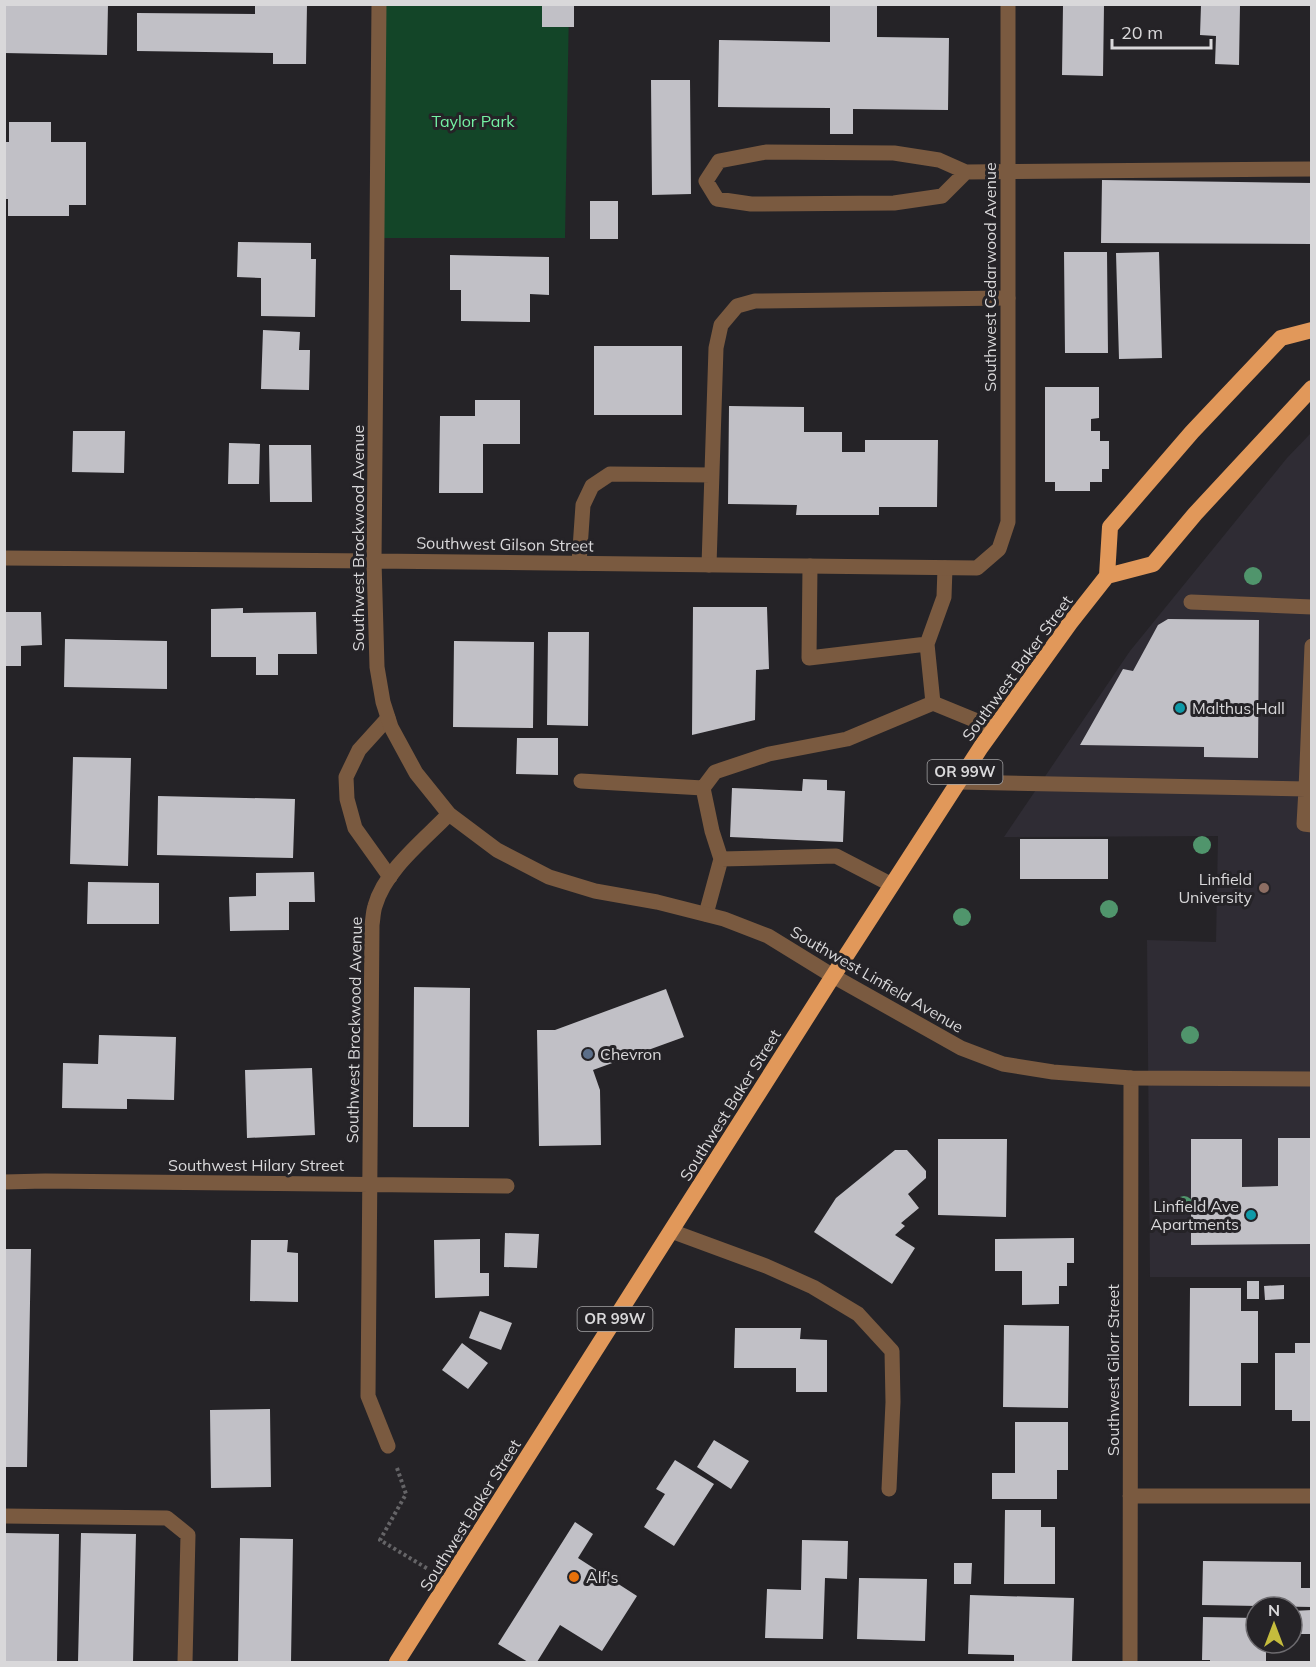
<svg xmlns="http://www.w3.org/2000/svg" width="1316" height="1667" font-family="Mulish,sans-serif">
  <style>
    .built { fill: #2f2c34 }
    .green { fill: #134528 }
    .building { fill: #c1c0c6 }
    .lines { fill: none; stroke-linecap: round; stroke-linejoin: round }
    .path { stroke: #656467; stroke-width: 4; stroke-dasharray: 3 3; stroke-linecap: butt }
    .service { stroke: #7a5a40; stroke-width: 15 }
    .minor { stroke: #7a5a40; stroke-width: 15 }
    .tertiary { stroke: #7a5a40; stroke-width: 15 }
    .trunk { stroke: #e1985a; stroke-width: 16 }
    .tree { fill: #50956c }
    .culture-dot { fill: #0f9aa8; stroke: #252327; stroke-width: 2 }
    .education-dot { fill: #8d6e63; stroke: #252327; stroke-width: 2 }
    .service-dot { fill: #5c6f8a; stroke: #252327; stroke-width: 2 }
    .food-dot { fill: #e8710a; stroke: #252327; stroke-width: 2 }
    .labels { text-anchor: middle; stroke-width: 6; stroke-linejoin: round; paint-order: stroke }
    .shield { fill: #252327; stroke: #a3a2a4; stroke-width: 1.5 }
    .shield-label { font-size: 15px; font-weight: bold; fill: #d9d8da }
    .park-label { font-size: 16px; fill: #74f2a4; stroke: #252327 }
    .street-label { font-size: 16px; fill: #d9d8da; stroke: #252327 }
    .poi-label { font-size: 16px; fill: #d9d8da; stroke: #252327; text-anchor: start }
  </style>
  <rect width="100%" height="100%" fill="#252327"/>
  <!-- built -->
  <path class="built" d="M 1311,433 L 1311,1277 L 1150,1277 L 1147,940 L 1216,942 L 1218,836 L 1004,837 L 1130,651 L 1287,458 Z"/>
  <!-- green -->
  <path class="green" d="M 379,5 L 569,5 L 565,238 L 377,238 Z"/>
  <!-- building -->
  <path class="building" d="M 4,4 L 108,4 L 107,55 L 4,53 Z
    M 255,4 L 307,4 L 306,64 L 273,64 L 273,53 L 137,51 L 137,13 L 255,14 Z
    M 542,4 L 574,4 L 574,27 L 542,27 Z
    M 830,4 L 877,4 L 877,37 L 949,38 L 948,110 L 853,109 L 853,134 L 830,134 L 830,108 L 718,107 L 719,40 L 830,42 Z
    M 1063,5 L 1104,5 L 1103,76 L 1062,75 Z
    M 1201,5 L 1240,5 L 1239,65 L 1215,64 L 1216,36 L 1200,35 Z
    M 651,80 L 690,80 L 691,194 L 652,195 Z
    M 9,122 L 51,122 L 51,142 L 86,142 L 86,205 L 69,205 L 69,216 L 8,216 L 8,199 L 4,199 L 4,142 L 9,142 Z
    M 1102,180 L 1312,183 L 1312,244 L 1101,243 Z
    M 590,201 L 618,201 L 618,239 L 590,239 Z
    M 238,242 L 311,243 L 311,259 L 316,259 L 315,317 L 261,316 L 261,278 L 237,277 Z
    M 1064,252 L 1107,252 L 1108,353 L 1065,353 Z
    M 1159,252 L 1162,358 L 1119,359 L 1116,253 Z
    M 450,255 L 549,257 L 549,295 L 530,294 L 530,322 L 461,321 L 461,290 L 450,290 Z
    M 263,330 L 300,332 L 299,350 L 310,350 L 309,390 L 261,389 Z
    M 594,346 L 682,346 L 682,415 L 594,415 Z
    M 1045,387 L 1099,387 L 1099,418 L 1091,419 L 1091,431 L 1100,431 L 1100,441 L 1109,441 L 1109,469 L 1102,469 L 1102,482 L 1090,482 L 1090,491 L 1055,491 L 1055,482 L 1045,482 Z
    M 475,400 L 520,400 L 520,444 L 483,444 L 483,493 L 439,493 L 440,416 L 475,416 Z
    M 729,406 L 804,407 L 804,432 L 842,432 L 842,452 L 865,452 L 865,440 L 938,440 L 937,507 L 879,507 L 879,515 L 796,515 L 797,505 L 728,504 Z
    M 73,431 L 125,431 L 124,473 L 72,472 Z
    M 229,443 L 260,444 L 259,484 L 228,484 Z
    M 269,445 L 311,445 L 312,502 L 270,502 Z
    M 693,607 L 767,607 L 769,669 L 756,670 L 755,720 L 692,735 Z
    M 243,608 L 243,613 L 316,612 L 317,654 L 278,654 L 278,675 L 256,675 L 256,657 L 211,657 L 211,609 Z
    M 4,612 L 41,612 L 42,645 L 21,646 L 21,666 L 4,666 Z
    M 1168,619 L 1259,620 L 1258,758 L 1204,757 L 1204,747 L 1080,745 L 1123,669 L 1133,671 L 1158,625 Z
    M 548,632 L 589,632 L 588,726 L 547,725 Z
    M 65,639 L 167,641 L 167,689 L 64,687 Z
    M 454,641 L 534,642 L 533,728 L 453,727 Z
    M 517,738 L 558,738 L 558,775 L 516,774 Z
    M 73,757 L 131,758 L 128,866 L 70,864 Z
    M 803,779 L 827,780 L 827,790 L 845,791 L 843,842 L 730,837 L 732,788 L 802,791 Z
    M 158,796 L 295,799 L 293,858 L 157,855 Z
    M 1020,839 L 1108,839 L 1108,879 L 1020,879 Z
    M 314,872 L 315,902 L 289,902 L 289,930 L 230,931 L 229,897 L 256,896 L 256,873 Z
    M 88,882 L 159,883 L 159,924 L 87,924 Z
    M 414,987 L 470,988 L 469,1127 L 413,1127 Z
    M 666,989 L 684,1037 L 593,1070 L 600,1090 L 601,1145 L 539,1146 L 537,1030 L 555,1030 Z
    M 99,1035 L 176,1037 L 174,1100 L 127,1099 L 127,1109 L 62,1108 L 63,1063 L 98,1064 Z
    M 312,1068 L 315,1135 L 247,1138 L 245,1070 Z
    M 1278,1138 L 1312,1138 L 1312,1244 L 1191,1245 L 1191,1139 L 1242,1139 L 1242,1187 L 1278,1186 Z
    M 938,1139 L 1007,1139 L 1006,1217 L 938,1215 Z
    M 895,1150 L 907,1150 L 926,1171 L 926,1178 L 908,1194 L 919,1208 L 901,1223 L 905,1226 L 895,1235 L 915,1248 L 892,1284 L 814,1232 L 836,1198 Z
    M 505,1233 L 539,1234 L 537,1268 L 504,1267 Z
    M 1074,1238 L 1074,1263 L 1067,1263 L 1067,1286 L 1059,1286 L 1059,1304 L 1022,1305 L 1022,1271 L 995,1271 L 995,1239 Z
    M 480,1239 L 480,1273 L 489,1273 L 489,1296 L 435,1298 L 434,1240 Z
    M 251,1240 L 288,1240 L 287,1252 L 298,1253 L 298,1302 L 250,1301 Z
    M 4,1249 L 31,1249 L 27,1467 L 4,1467 Z
    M 1247,1281 L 1259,1281 L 1259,1299 L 1247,1299 Z
    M 1284,1285 L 1284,1299 L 1265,1300 L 1264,1286 Z
    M 1190,1288 L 1241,1288 L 1241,1311 L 1258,1311 L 1258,1363 L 1241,1363 L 1241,1406 L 1189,1406 Z
    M 480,1311 L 512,1323 L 501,1350 L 469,1338 Z
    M 1004,1325 L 1069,1326 L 1068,1408 L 1003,1407 Z
    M 735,1328 L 801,1328 L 800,1339 L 827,1340 L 827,1392 L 796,1392 L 796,1368 L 734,1368 Z
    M 462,1343 L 488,1363 L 468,1389 L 442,1370 Z
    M 1295,1343 L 1312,1343 L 1312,1421 L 1292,1421 L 1292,1410 L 1275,1410 L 1275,1353 L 1295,1353 Z
    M 270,1409 L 271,1487 L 211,1488 L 210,1410 Z
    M 1015,1422 L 1068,1422 L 1068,1470 L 1057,1470 L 1057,1499 L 992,1499 L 992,1473 L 1015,1473 Z
    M 714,1440 L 749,1461 L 731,1489 L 697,1467 Z
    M 675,1460 L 714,1484 L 674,1546 L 644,1527 L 665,1494 L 656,1489 Z
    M 1005,1510 L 1041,1510 L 1041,1527 L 1055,1527 L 1055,1584 L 1004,1584 Z
    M 575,1522 L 593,1534 L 578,1558 L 637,1596 L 602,1651 L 560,1625 L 537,1662 L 528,1662 L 498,1644 Z
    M 4,1533 L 59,1534 L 57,1662 L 4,1662 Z
    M 81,1533 L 136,1534 L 133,1662 L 78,1662 Z
    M 240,1538 L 293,1539 L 291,1662 L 238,1662 Z
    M 802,1540 L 848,1541 L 847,1579 L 825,1578 L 823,1639 L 765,1638 L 767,1589 L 801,1590 Z
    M 1203,1561 L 1301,1562 L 1301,1588 L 1312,1588 L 1312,1607 L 1202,1605 Z
    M 954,1563 L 972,1563 L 971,1584 L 954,1584 Z
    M 859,1578 L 927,1579 L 925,1641 L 857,1639 Z
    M 970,1595 L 1074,1598 L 1072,1662 L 1014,1662 L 1014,1655 L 968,1654 Z
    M 1312,1610 L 1312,1634 L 1292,1634 L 1292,1611 Z
    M 1203,1617 L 1256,1618 L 1256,1643 L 1266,1643 L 1266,1662 L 1210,1662 L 1210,1660 L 1202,1660 Z"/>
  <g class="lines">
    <!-- path -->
    <path class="path" d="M 397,1468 L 406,1494 L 380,1540 L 428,1569"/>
    <!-- service -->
    <path class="service" d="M 966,172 L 942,196 L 894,203 L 751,204 L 717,199 L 706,181 L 719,161 L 766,152 L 894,153 L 939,160 L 966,172 L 1312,169
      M 579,563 L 583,505 L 592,486 L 610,474 L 712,475
      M 709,565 L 716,348 L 721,325 L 737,306 L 755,301 L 1008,298
      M 810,566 L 809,658 L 927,644
      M 1191,602 L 1312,607
      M 933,703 L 927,644 L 944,597 L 945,568
      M 388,718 L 359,750 L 346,777 L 347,799 L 355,828 L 390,877
      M 581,781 L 703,788 L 715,772 L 769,754 L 847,739 L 933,703 L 994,728
      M 958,782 L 1306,789 L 1312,646
      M 703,788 L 712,831 L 721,859 L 706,914
      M 1306,789 L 1304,824 L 1312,825
      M 721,859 L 836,856 L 892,885
      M 671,1231 L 766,1266 L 813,1287 L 858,1314 L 892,1351 L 893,1402 L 889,1489
      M 4,1516 L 167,1518 L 188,1535 L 185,1662"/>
    <!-- minor -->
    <path class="minor" d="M 379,4 L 374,561 L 377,667 L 383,702 L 391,727 L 416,773 L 449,814 L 497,850 L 549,877 L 595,891 L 657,902 L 724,919 L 768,936 L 833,976
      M 4,558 L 374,561 L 977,568 L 999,549 L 1008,522 L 1008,4
      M 4,1182 L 45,1181 L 507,1186
      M 388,1446 L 368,1396 L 372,925 C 373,919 373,912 375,906 C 385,870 424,840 449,814
      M 1130,1496 L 1312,1496
      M 1130,1662 L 1131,1078"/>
    <!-- tertiary -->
    <path class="tertiary" d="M 833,976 L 961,1048 L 1003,1064 L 1053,1072 L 1131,1078 L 1312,1079"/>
    <!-- trunk -->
    <path class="trunk" d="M 1107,576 L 1153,564 L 1195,514 L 1312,388
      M 397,1662 L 833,976 L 981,747 L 1070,623 L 1107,576 L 1110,527 L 1192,432 L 1281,338 L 1312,330"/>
  </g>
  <!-- trees -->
  <g class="tree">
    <circle cx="1253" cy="576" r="9"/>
    <circle cx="1202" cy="845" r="9"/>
    <circle cx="1109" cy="909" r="9"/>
    <circle cx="962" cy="917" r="9"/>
    <circle cx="1190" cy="1035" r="9"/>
    <circle cx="1184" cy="1205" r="9"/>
  </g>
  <!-- markers -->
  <g class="culture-dot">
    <circle cx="1180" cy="708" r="6"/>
    <circle cx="1251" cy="1215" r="6"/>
  </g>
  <circle class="education-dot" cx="1264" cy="888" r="6"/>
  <circle class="service-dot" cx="588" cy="1054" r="6"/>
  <circle class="food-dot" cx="574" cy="1577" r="6"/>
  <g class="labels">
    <!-- shield labels -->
    <g class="shield">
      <rect x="927.5" y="760" width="75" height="24" rx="4.5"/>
      <rect x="577.5" y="1307" width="75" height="24" rx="4.5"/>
    </g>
    <g class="shield-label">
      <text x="965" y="777">OR 99W</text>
      <text x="615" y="1324">OR 99W</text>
    </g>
    <!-- park labels -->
    <g class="park-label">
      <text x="473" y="127">Taylor Park</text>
    </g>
    <!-- street labels -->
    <g class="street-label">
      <text transform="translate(990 277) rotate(-90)" y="6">Southwest Cedarwood Avenue</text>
      <text transform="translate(358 538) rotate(-90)" y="6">Southwest Brockwood Avenue</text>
      <text transform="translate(505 544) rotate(1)" y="6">Southwest Gilson Street</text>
      <text transform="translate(1017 668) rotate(-54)" y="6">Southwest Baker Street</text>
      <text transform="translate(877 979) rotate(30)" y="6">Southwest Linfield Avenue</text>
      <text transform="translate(354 1030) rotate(-89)" y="6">Southwest Brockwood Avenue</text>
      <text transform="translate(730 1105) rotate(-58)" y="6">Southwest Baker Street</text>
      <text x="256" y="1171">Southwest Hilary Street</text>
      <text transform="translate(1113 1370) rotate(-90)" y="6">Southwest Gilorr Street</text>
      <text transform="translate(470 1515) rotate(-58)" y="6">Southwest Baker Street</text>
    </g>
    <!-- poi labels -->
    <g class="poi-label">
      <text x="1192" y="714">Malthus Hall</text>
      <text x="1252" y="885" text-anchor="end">Linfield<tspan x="1252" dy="18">University</tspan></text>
      <text x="600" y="1060">Chevron</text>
      <text x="1239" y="1212" text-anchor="end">Linfield Ave<tspan x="1239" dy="18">Apartments</tspan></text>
      <text x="586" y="1583">Alf's</text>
    </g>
  </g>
  <!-- border -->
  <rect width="1316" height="1667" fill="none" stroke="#d9d8da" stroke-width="12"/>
  <!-- north arrow -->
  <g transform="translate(1274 1625)"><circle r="28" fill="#252327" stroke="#6d6b6f" stroke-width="1.5"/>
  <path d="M0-4.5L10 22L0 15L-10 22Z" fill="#c5bc3d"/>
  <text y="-9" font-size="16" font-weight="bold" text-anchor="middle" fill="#d9d8da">N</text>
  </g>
  <!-- scale -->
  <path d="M1112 39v9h99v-9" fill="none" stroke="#d9d8da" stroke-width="3"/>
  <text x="1121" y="39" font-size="18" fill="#d9d8da" stroke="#252327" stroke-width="4.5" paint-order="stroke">20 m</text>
</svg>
